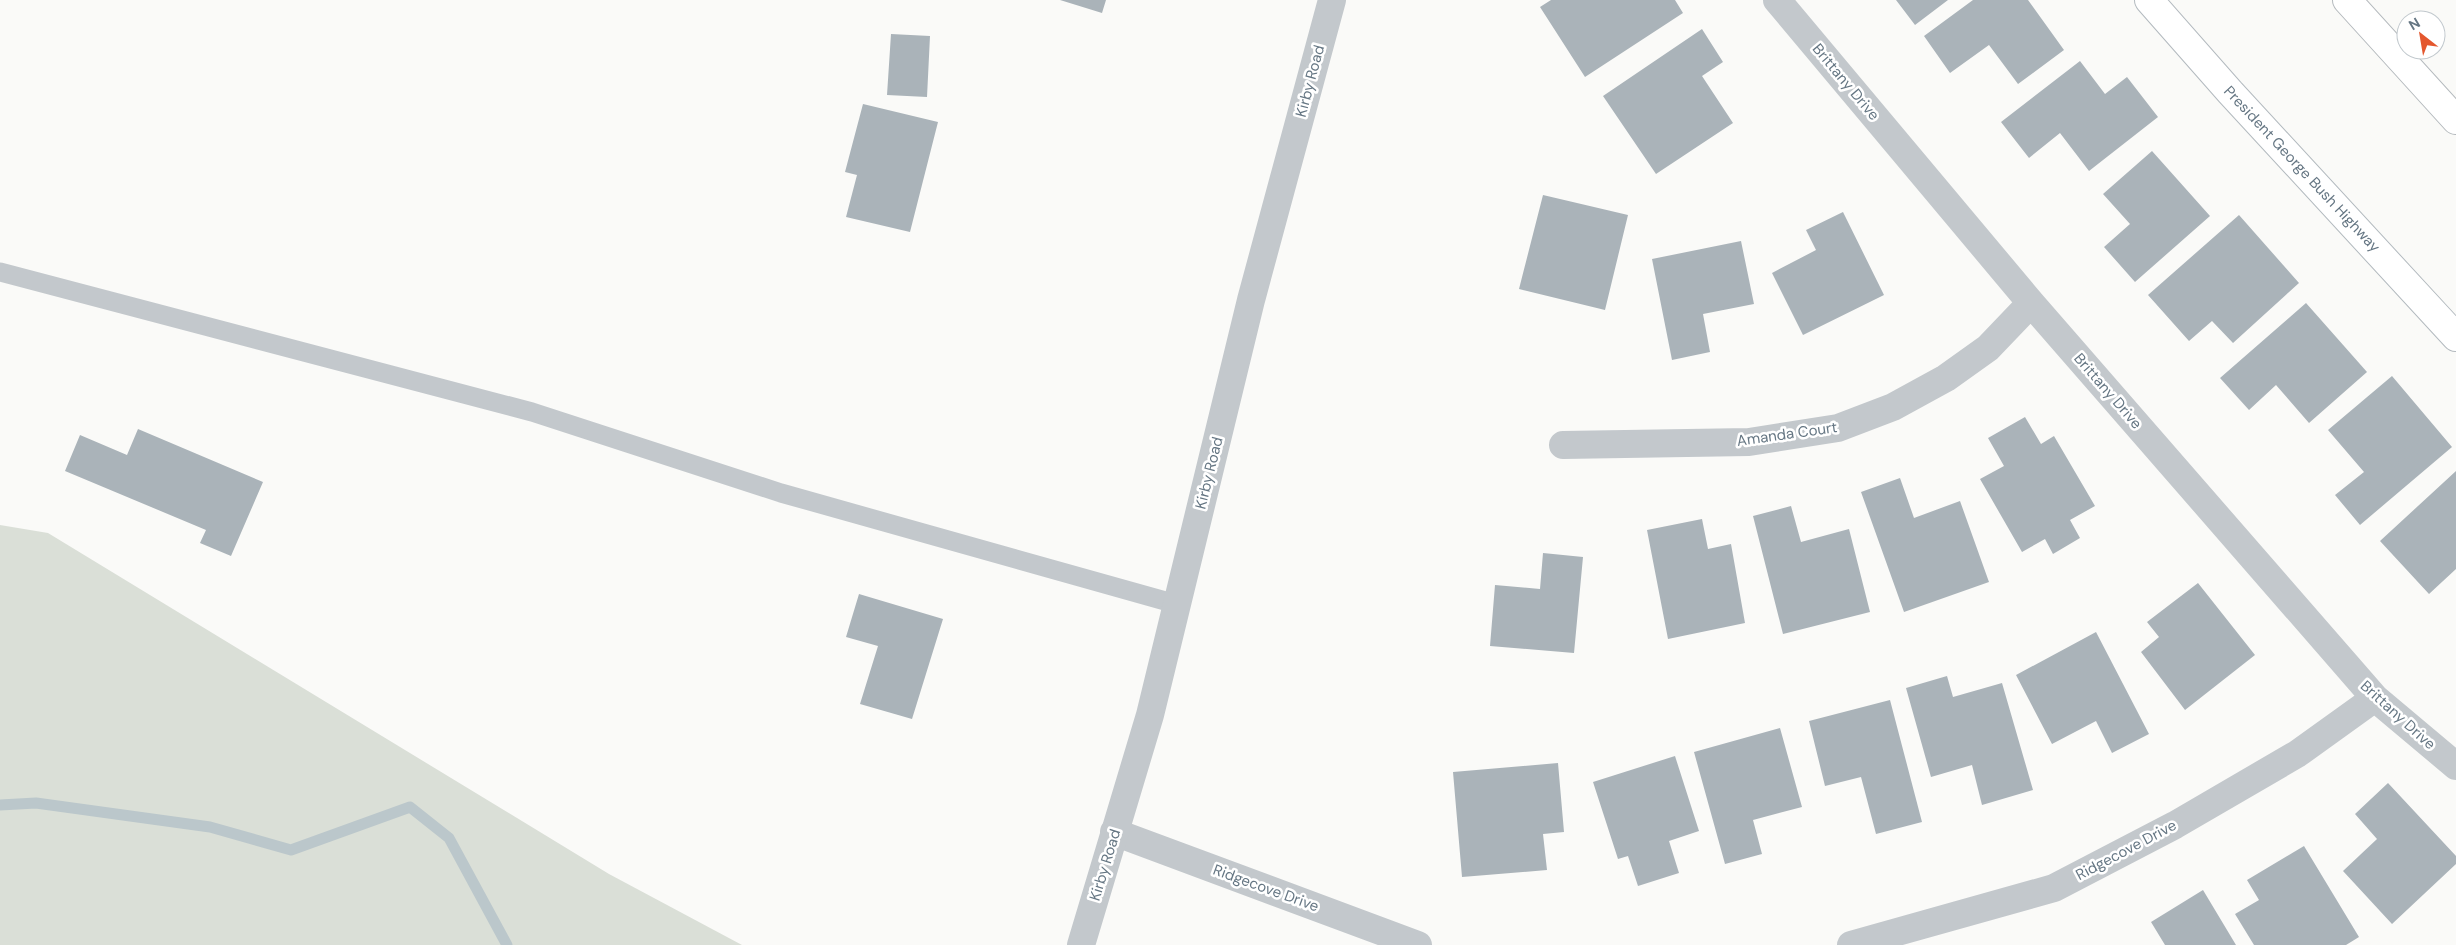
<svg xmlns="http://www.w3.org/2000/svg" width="2456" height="945" font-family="'DM Sans',sans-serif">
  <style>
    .green { fill: #dadfd7 }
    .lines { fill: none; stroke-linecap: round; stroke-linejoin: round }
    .stream { stroke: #bbc7cb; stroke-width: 11 }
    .building { fill: #aab3b9 }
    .secondary-casing { stroke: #b3babf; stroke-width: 30 }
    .motorway-casing { stroke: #b4b9bd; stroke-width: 30 }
    .service { stroke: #c3c8cc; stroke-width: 19 }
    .minor { stroke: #c3c8cc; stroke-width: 28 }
    .tertiary { stroke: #c3c8cc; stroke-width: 28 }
    .secondary { stroke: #fff; stroke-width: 28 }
    .motorway { stroke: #fff; stroke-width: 28 }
    .labels { text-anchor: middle; stroke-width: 5; stroke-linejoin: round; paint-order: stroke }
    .street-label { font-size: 15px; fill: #657683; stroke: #fff }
  </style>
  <rect width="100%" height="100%" fill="#fafaf8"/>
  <!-- green -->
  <path class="green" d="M 0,525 L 48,533 L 609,874 L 742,945 L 0,945 Z"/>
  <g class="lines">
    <!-- stream -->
    <path class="stream" d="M 0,805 L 36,803 L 210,827 L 291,850 L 410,807 L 449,838 L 507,945"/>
  </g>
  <!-- building -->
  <path class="building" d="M 1060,0 L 1106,0 L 1102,13 Z
    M 1551,0 L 1675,0 L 1683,13 L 1585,77 L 1540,7 Z
    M 1896,0 L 1948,0 L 1915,25 Z
    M 1973,0 L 2028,0 L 2064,50 L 2018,84 L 1989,45 L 1950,73 L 1924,36 Z
    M 1702,29 L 1723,62 L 1702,76 L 1733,123 L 1656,174 L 1603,96 Z
    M 891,34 L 930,36 L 927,97 L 887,95 Z
    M 2080,61 L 2105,94 L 2127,77 L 2158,117 L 2089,171 L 2060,133 L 2029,158 L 2001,122 Z
    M 863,104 L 938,122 L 910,232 L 846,217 L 857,175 L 845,172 Z
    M 2152,151 L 2210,216 L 2135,282 L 2104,247 L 2130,224 L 2103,194 Z
    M 1543,195 L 1628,215 L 1605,310 L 1519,289 Z
    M 1843,212 L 1884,295 L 1803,335 L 1772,273 L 1816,250 L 1806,230 Z
    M 2239,215 L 2299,283 L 2233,343 L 2212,321 L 2189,341 L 2148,295 Z
    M 1741,241 L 1754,304 L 1703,314 L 1710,352 L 1672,360 L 1652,259 Z
    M 2306,303 L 2367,372 L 2309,423 L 2276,385 L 2249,410 L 2220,378 Z
    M 2392,376 L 2452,447 L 2360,525 L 2335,495 L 2364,472 L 2328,430 Z
    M 2025,417 L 2041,444 L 2054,436 L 2095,506 L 2070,520 L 2080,538 L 2053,554 L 2045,539 L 2022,552 L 1980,479 L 2004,466 L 1988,438 Z
    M 138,429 L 263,482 L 231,556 L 200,543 L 206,530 L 65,471 L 80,435 L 127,455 Z
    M 2456,471 L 2456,569 L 2429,594 L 2380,541 Z
    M 1900,478 L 1914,518 L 1960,501 L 1989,582 L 1904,612 L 1861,492 Z
    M 1791,506 L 1801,542 L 1849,529 L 1870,612 L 1783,634 L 1753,516 Z
    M 1702,519 L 1708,549 L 1731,544 L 1745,623 L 1668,639 L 1647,530 Z
    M 1543,553 L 1583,557 L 1574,653 L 1490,646 L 1495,585 L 1540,589 Z
    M 2198,583 L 2255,655 L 2185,710 L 2141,652 L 2159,637 L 2147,622 Z
    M 859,594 L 943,619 L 912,719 L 860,704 L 878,646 L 846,637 Z
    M 2096,632 L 2149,734 L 2112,753 L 2096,721 L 2052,744 L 2016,675 Z
    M 1947,676 L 1953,697 L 2002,683 L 2033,790 L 1982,805 L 1972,765 L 1931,777 L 1906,688 Z
    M 1890,700 L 1922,822 L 1876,834 L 1861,777 L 1825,786 L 1809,721 Z
    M 1780,728 L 1802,807 L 1753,820 L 1762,854 L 1725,864 L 1694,752 Z
    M 1675,756 L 1699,831 L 1669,841 L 1679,873 L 1638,886 L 1628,856 L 1618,859 L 1593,782 Z
    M 1558,763 L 1564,832 L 1543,834 L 1547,870 L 1462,877 L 1453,772 Z
    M 2388,783 L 2456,856 L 2456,864 L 2392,924 L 2343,871 L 2377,839 L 2355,814 Z
    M 2304,846 L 2359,937 L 2346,945 L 2254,945 L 2235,914 L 2259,900 L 2247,880 Z
    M 2203,890 L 2236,945 L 2165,945 L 2151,922 Z"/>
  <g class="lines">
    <!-- secondary casing -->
    <g class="secondary-casing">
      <path id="secondary" d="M 2149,0 L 2230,92 L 2456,337"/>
    </g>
    <!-- motorway casing -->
    <g class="motorway-casing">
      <path id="motorway" d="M 2347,0 L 2456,120"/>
    </g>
    <!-- service -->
    <path class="service" d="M 0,272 L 532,412 L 781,493 L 1176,604"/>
    <!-- minor -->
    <path class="minor" d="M 1777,0 L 2031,303 L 2375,698 L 2456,766
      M 1563,445 L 1749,442 L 1838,428 L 1893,407 L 1946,378 L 1988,348 L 2031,303
      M 1114,832 L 1418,945
      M 1851,945 L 2054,888 L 2175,825 L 2297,754 L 2375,698"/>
    <!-- tertiary -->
    <path class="tertiary" d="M 1081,945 L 1150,715 L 1251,300 L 1332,0"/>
    <!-- secondary -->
    <use href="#secondary" class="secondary"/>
    <!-- motorway -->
    <use href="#motorway" class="motorway"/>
  </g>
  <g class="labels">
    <!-- street labels -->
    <g class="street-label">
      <text transform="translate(1310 81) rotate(-75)" y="5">Kirby Road</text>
      <text transform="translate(1846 82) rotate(50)" y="5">Brittany Drive</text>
      <text transform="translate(2302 169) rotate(47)" y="5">President George Bush Highway</text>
      <text transform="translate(2108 391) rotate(49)" y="5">Brittany Drive</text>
      <text transform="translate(1787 434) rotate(-8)" y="5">Amanda Court</text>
      <text transform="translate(1209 473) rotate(-76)" y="5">Kirby Road</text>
      <text transform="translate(2398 715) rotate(42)" y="5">Brittany Drive</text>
      <text transform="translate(2126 850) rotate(-28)" y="5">Ridgecove Drive</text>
      <text transform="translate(1105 865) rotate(-73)" y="5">Kirby Road</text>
      <text transform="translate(1266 888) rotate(20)" y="5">Ridgecove Drive</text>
    </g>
  </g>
  <!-- north arrow -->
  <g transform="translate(2421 35) rotate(329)"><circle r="24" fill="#ffffff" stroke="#c1c8cd"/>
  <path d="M0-4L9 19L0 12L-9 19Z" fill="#e4572e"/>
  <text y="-8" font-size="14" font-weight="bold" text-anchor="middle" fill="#657683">N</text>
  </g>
</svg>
